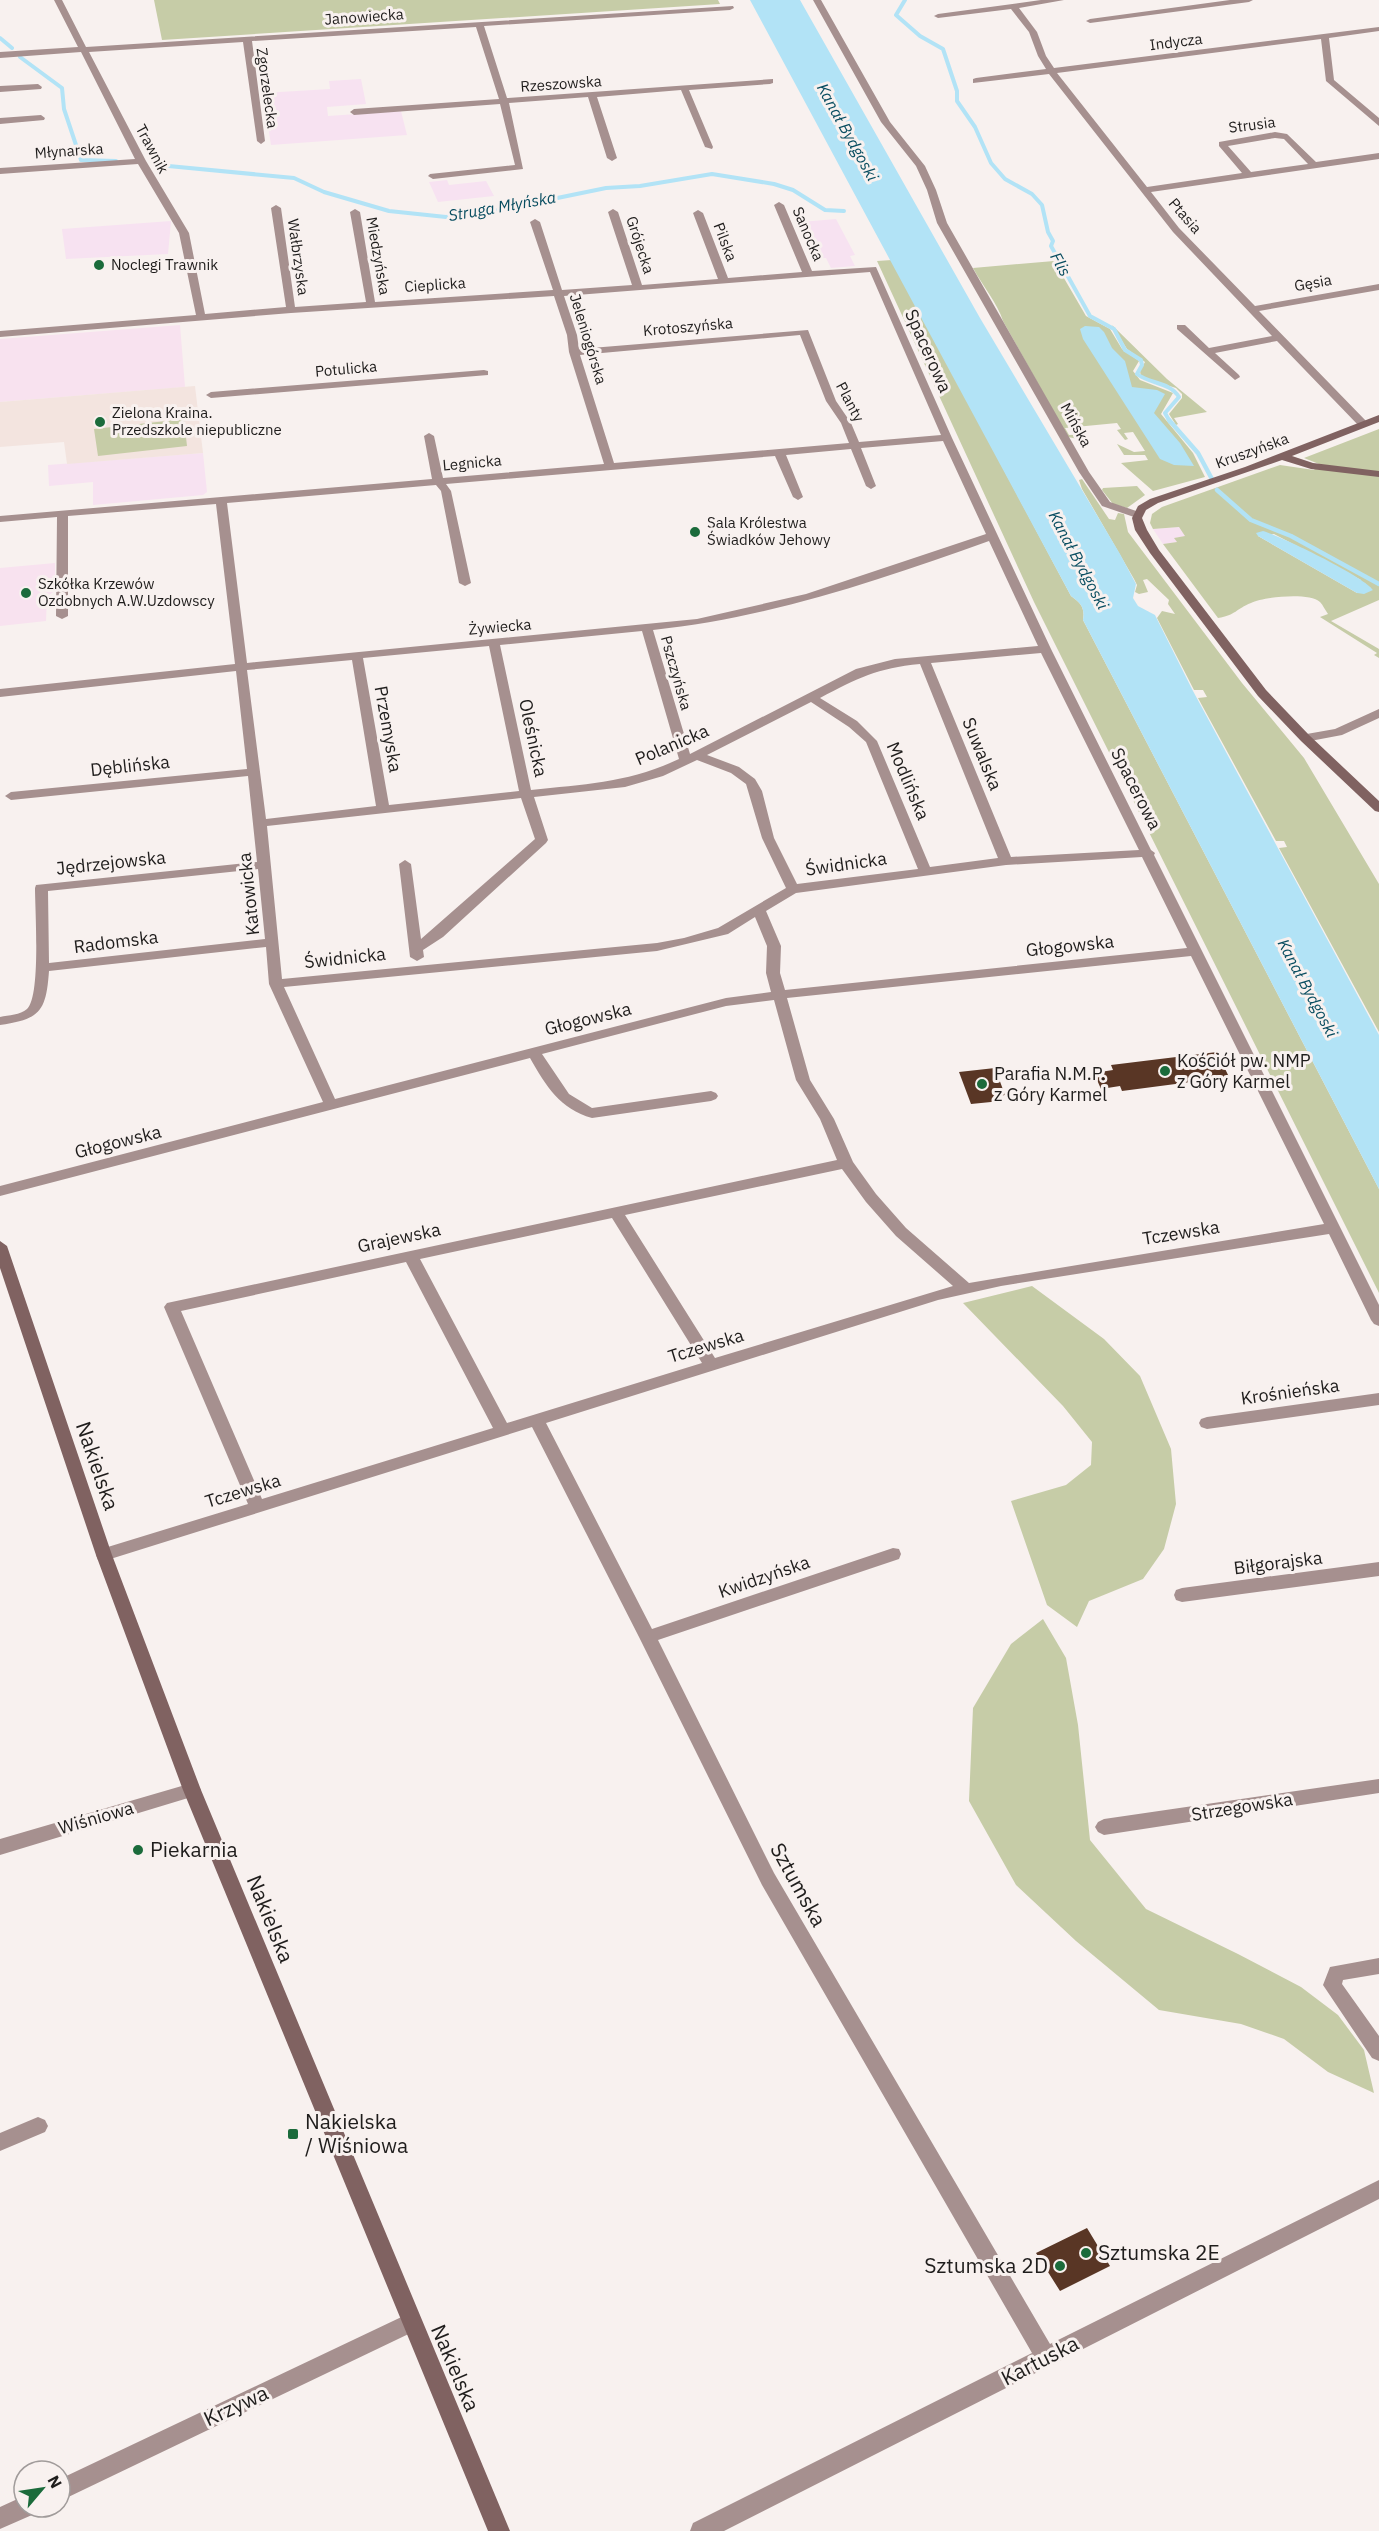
<svg xmlns="http://www.w3.org/2000/svg" width="1379" height="2531" font-family="'IBM Plex Sans',sans-serif">
  <style>
    .commercial { fill: #f8e2ef }
    .industrial { fill: #f7e2f1 }
    .built { fill: #f3e4df }
    .green { fill: #c6cca7; fill-rule: evenodd }
    .water { fill: #b2e3f6 }
    .lines { fill: none; stroke-linecap: round; stroke-linejoin: round }
    .stream-far1 { stroke: #b2e3f6; stroke-width: 4 }
    .stream { stroke: #b2e3f6; stroke-width: 4.5 }
    .building { fill: #593625 }
    .street { fill: #a6908f; fill-rule: evenodd }
    .secondary { fill: #806261; fill-rule: evenodd }
    .poi-dot { fill: #1b6b3b; stroke: #f8f1ef; stroke-width: 2 }
    .labels { text-anchor: middle; stroke-width: 6; stroke-linejoin: round; paint-order: stroke }
    .far-street-label { font-size: 15px; fill: #1f1d1c; stroke: #f8f1ef }
    .far-poi-label { font-size: 15px; fill: #1f1d1c; stroke: #f8f1ef; text-anchor: start }
    .far-water-label { font-size: 16px; font-style: italic; fill: #084d60; stroke: #f8f1ef }
    .street-label { font-size: 18px; fill: #1f1d1c; stroke: #f8f1ef }
    .poi-label { font-size: 18px; fill: #1f1d1c; stroke: #f8f1ef; text-anchor: start }
    .near-street-label { font-size: 21px; fill: #1f1d1c; stroke: #f8f1ef }
    .near-poi-label { font-size: 21px; fill: #1f1d1c; stroke: #f8f1ef; text-anchor: start }
  </style>
  <rect width="100%" height="100%" fill="#f8f1ef"/>
  <!-- commercial -->
  <path class="commercial" d="M 180,325 L 185,387 L 0,402 L 0,339 Z
    M 55,563 L 55,591 L 47,596 L 46,621 L 0,626 L 0,568 Z"/>
  <!-- industrial -->
  <path class="industrial" d="M 361,79 L 366,104 L 327,107 L 328,116 L 401,111 L 407,135 L 271,145 L 263,93 L 330,89 L 329,81 Z
    M 447,180 L 449,185 L 486,181 L 494,196 L 438,202 L 429,182 Z
    M 836,219 L 855,255 L 850,256 L 855,266 L 831,268 L 826,258 L 821,258 L 801,222 Z
    M 171,221 L 168,254 L 66,259 L 62,229 Z
    M 203,453 L 207,492 L 203,495 L 93,505 L 93,482 L 49,486 L 48,465 Z
    M 1179,527 L 1186,536 L 1175,538 L 1177,542 L 1163,544 L 1153,529 Z"/>
  <!-- built -->
  <path class="built" d="M 195,386 L 203,453 L 67,464 L 64,442 L 0,447 L 0,402 Z"/>
  <!-- green -->
  <path class="green" d="M 154,0 L 718,0 L 720,4 L 162,40 Z
    M 892,260 L 1071,596 C 1081,603 1085,608 1083,620 L 1379,1189 L 1379,1293 L 1034,602 L 877,261 Z
    M 1054,261 L 1086,316 L 1110,329 L 1122,349 L 1139,361 L 1133,371 L 1140,380 L 1173,393 L 1161,414 L 1193,453 L 1205,477 L 1153,491 L 1121,463 L 1148,460 L 1145,455 L 1124,455 L 1117,444 L 1134,452 L 1145,451 L 1133,432 L 1124,433 L 1128,439 L 1125,440 L 1117,430 L 1121,429 L 1117,423 L 1065,428 L 1069,435 L 1086,434 L 1078,439 L 1068,437 L 1003,321 C 998,304 982,285 973,268 Z
    M 1112,325 L 1167,379 L 1207,412 L 1174,418 L 1178,424 L 1176,425 L 1169,414 L 1182,398 L 1182,394 L 1176,388 L 1141,377 L 1140,371 L 1145,362 L 1127,349 Z
    M 184,419 L 187,446 L 98,456 L 94,429 Z
    M 1379,429 L 1379,600 L 1331,621 L 1379,649 L 1379,658 L 1374,655 L 1377,653 L 1320,617 L 1328,614 C 1325,610 1323,605 1320,602 C 1309,592 1263,597 1251,603 C 1236,609 1236,615 1218,618 L 1163,544 L 1177,542 L 1174,538 L 1185,536 L 1179,527 L 1153,529 L 1150,523 L 1152,514 L 1162,507 L 1280,465 L 1314,470 L 1319,464 L 1304,458 ZM 1274,534 L 1361,580 L 1357,593 L 1258,536 Z
    M 1082,479 L 1109,519 L 1115,520 L 1118,513 L 1124,514 L 1128,532 L 1242,683 L 1304,758 L 1379,884 L 1379,1032 L 1279,848 L 1287,847 L 1284,841 L 1276,841 L 1198,698 L 1207,697 L 1203,690 L 1194,690 L 1157,618 L 1162,611 L 1175,614 L 1168,604 L 1169,600 L 1147,579 L 1143,580 L 1148,592 L 1139,594 L 1135,592 L 1137,585 L 1134,579 L 1082,489 L 1079,480 Z
    M 1137,486 L 1145,495 L 1127,508 L 1113,504 L 1102,490 L 1103,488 Z
    M 1032,1286 L 1104,1339 L 1140,1376 L 1171,1449 L 1176,1504 L 1164,1549 L 1143,1579 L 1089,1601 L 1077,1627 L 1047,1605 L 1011,1501 L 1066,1485 L 1091,1465 L 1092,1442 L 1063,1406 L 963,1303 Z
    M 1043,1619 L 1066,1658 L 1078,1725 L 1090,1840 L 1146,1909 L 1238,1954 L 1301,1987 L 1338,2015 L 1364,2050 L 1374,2093 L 1328,2072 L 1284,2039 L 1241,2024 L 1159,2010 L 1076,1941 L 1016,1885 L 969,1801 L 973,1708 L 1011,1644 Z"/>
  <!-- water -->
  <path class="water" d="M 750,0 L 800,0 L 980,318 L 1120,554 L 1136,584 L 1133,598 L 1138,606 L 1155,615 L 1193,691 L 1379,1035 L 1379,1189 L 1083,620 C 1085,608 1081,603 1071,596 Z
    M 1085,326 L 1099,327 L 1104,332 L 1112,348 L 1125,361 L 1132,387 L 1157,390 L 1165,394 L 1154,413 L 1180,443 L 1194,466 L 1174,465 L 1160,459 L 1083,339 L 1080,329 Z
    M 1263,531 C 1281,536 1365,577 1373,590 L 1364,594 L 1357,593 L 1258,536 L 1256,533 Z"/>
  <g class="lines">
    <!-- stream-far1 -->
    <path class="stream-far1" d="M 905,0 L 896,15 L 920,36 L 943,49 L 957,91 L 957,101 L 975,127 L 991,163 L 1005,179 L 1032,194 L 1042,205 L 1048,232 L 1053,241 L 1051,246 L 1090,316 L 1114,329 L 1125,350 L 1141,360 L 1142,365 L 1137,374 C 1150,384 1170,382 1179,397 L 1165,413 L 1170,422
      M 0,38 L 12,48
      M 20,57 L 62,88 L 64,109 L 81,160 L 116,161
      M 158,165 L 294,178 L 324,192 L 389,211 L 446,217 L 494,211 L 606,188 L 640,186 L 712,174 L 774,184 L 793,190 L 825,210 L 844,211"/>
    <!-- stream -->
    <path class="stream" d="M 1169,420 L 1198,453 L 1213,481
      M 1217,490 L 1251,520 L 1291,536 L 1379,584"/>
  </g>
  <!-- building -->
  <path class="building" d="M 1217,1052 L 1229,1077 L 1122,1091 L 1120,1086 L 1101,1089 L 1094,1073 L 1113,1070 L 1111,1065 Z
    M 995,1068 L 1005,1095 L 999,1096 L 1001,1101 L 971,1104 L 959,1072 Z
    M 1087,2228 L 1110,2266 L 1060,2291 L 1036,2253 Z"/>
  <g class="lines">
    <!-- street -->
    <path class="street" d="M 54,0 L 62,0 L 86,47 L 733,6 L 734,8 L 730,10 L 484,26 L 507,98 L 773,79 L 773,83 L 770,84 L 689,90 L 713,147 L 712,149 L 705,147 L 681,90 L 597,97 L 617,158 L 612,161 L 607,158 L 588,97 L 509,103 L 523,169 L 433,179 L 428,176 L 430,174 L 515,165 L 500,104 L 354,115 L 350,112 L 354,109 L 499,99 L 476,27 L 252,41 L 265,141 L 261,144 L 257,141 L 243,42 L 89,52 L 146,161 L 189,233 L 205,314 L 286,307 L 271,208 L 276,205 L 281,208 L 295,307 L 366,302 L 350,212 L 355,209 L 360,212 L 375,302 L 553,290 L 530,222 L 535,219 L 540,222 L 562,290 L 632,285 L 608,212 L 613,209 L 618,212 L 642,285 L 718,279 L 693,213 L 698,210 L 703,213 L 728,278 L 802,272 L 774,205 L 779,202 L 784,205 L 812,271 L 876,267 L 952,438 L 1051,649 L 1151,850 L 1155,853 L 1154,855 L 1379,1305 L 1379,1326 L 1374,1324 L 1371,1320 L 1329,1234 L 1001,1286 L 938,1300 L 546,1423 L 652,1629 L 893,1548 L 899,1549 L 901,1554 L 899,1559 L 658,1640 L 774,1873 L 1050,2344 L 1379,2180 L 1379,2199 L 724,2531 L 690,2531 L 693,2523 L 1032,2353 L 762,1885 L 639,1637 L 532,1427 L 104,1561 L 98,1560 L 96,1555 L 98,1550 L 248,1504 L 164,1307 L 167,1303 L 837,1160 L 820,1119 L 796,1080 L 774,1000 L 726,1006 L 542,1054 L 569,1094 L 592,1108 L 711,1091 L 716,1093 L 718,1096 L 716,1099 L 711,1101 L 592,1118 C 560,1109 546,1086 530,1058 L 0,1196 L 0,1186 L 323,1102 L 269,984 L 266,947 L 49,971 C 46,1012 40,1019 0,1025 L 0,1017 C 9,1015 20,1015 27,1009 C 41,997 35,909 35,888 L 36,885 L 257,862 L 248,776 L 11,800 L 5,796 L 11,792 L 247,769 L 236,671 L 0,697 L 0,689 L 235,664 L 216,504 L 68,516 L 68,616 L 62,619 L 56,616 L 57,517 L 0,522 L 0,516 L 432,479 L 424,436 L 429,433 L 434,436 L 443,478 L 604,464 L 569,352 L 567,335 L 554,296 L 291,313 L 0,337 L 0,331 L 196,315 L 179,233 L 138,164 L 0,174 L 0,168 L 135,159 L 81,52 L 0,58 L 0,52 L 78,47 ZM 870,272 L 941,435 L 859,442 L 851,423 L 836,401 L 808,330 L 579,349 L 577,335 L 564,296 ZM 800,335 L 826,401 L 841,423 L 849,443 L 614,463 L 580,355 ZM 943,441 L 986,534 L 806,594 L 697,619 L 247,663 L 227,503 L 436,485 L 441,491 L 459,583 L 465,586 L 471,583 L 451,491 L 446,484 L 775,456 L 793,497 L 798,500 L 803,497 L 786,455 L 851,449 L 866,486 L 871,489 L 876,486 L 861,448 ZM 989,541 L 1038,646 L 895,659 L 856,669 L 690,754 L 653,630 C 769,618 880,580 989,541 ZM 642,631 L 679,759 C 628,783 586,784 531,790 L 500,645 ZM 489,646 L 519,791 L 389,805 L 363,658 ZM 1041,653 L 1139,850 L 1011,857 L 931,663 ZM 352,660 L 376,806 L 266,819 L 247,670 ZM 920,664 L 998,858 L 930,867 L 877,741 L 857,721 L 820,698 C 858,678 877,668 920,664 ZM 811,702 L 849,727 L 866,742 L 918,869 L 797,884 L 774,838 L 762,791 L 755,779 L 739,767 L 707,755 ZM 697,760 L 731,773 L 746,784 L 762,838 L 786,888 L 718,928 L 684,938 L 657,943 L 282,979 L 267,826 L 521,798 L 535,839 L 421,939 L 411,864 L 405,860 L 399,864 L 410,957 L 417,961 L 424,957 L 423,950 L 443,937 L 546,843 L 548,840 L 534,797 L 625,787 L 663,776 ZM 1142,857 L 1187,948 L 785,990 L 780,973 L 781,946 L 766,911 L 796,893 L 1006,865 ZM 258,869 L 265,939 L 49,963 L 48,891 ZM 755,917 L 767,946 L 766,973 L 771,992 L 726,998 L 335,1099 L 284,987 L 657,951 L 728,934 ZM 1191,956 L 1324,1224 L 969,1283 L 906,1228 L 876,1194 L 853,1162 L 834,1119 L 810,1080 L 787,998 ZM 842,1169 L 866,1202 L 896,1236 L 953,1286 L 715,1358 L 625,1215 ZM 612,1218 L 702,1363 L 507,1423 L 420,1259 ZM 406,1262 L 493,1428 L 262,1499 L 181,1311 Z
      M 813,0 L 821,0 L 890,122 L 925,166 L 936,190 L 947,223 L 1089,472 L 1110,502 L 1142,513 L 1142,517 L 1134,517 L 1102,506 L 1079,472 L 937,223 L 927,190 L 916,166 L 881,122 Z
      M 1041,0 L 1064,0 L 1019,8 L 1037,32 L 1046,56 L 1054,68 L 1379,27 L 1379,31 L 1329,38 L 1334,80 L 1379,118 L 1379,126 L 1326,81 L 1321,39 L 1057,73 L 1147,187 L 1242,173 L 1219,146 L 1219,142 L 1275,132 L 1287,134 L 1316,162 L 1379,153 L 1379,159 L 1151,192 L 1179,228 L 1255,306 L 1379,284 L 1379,290 L 1259,311 L 1367,422 L 1367,426 L 1359,426 L 1277,341 L 1215,353 L 1239,375 L 1240,377 L 1235,380 L 1177,329 L 1177,325 L 1185,325 L 1209,348 L 1272,336 L 1173,232 L 1049,74 L 973,83 L 973,79 L 976,78 L 1046,69 L 1038,56 L 1029,32 L 1011,9 L 938,18 L 934,16 L 938,14 ZM 1275,138 L 1284,139 L 1308,164 L 1251,172 L 1228,146 Z
      M 1230,0 L 1253,0 L 1249,2 L 1090,23 L 1086,21 L 1090,19 Z
      M 38,84 L 42,87 L 41,89 L 0,92 L 0,86 Z
      M 41,115 L 45,118 L 44,120 L 0,124 L 0,118 Z
      M 484,370 L 488,371 L 488,375 L 211,398 L 206,395 L 211,392 Z
      M 1379,709 L 1379,718 L 1342,735 L 1305,742 L 1299,738 L 1301,735 L 1335,729 Z
      M 1379,1393 L 1379,1405 L 1207,1429 L 1201,1427 L 1199,1423 L 1201,1419 L 1207,1417 Z
      M 1379,1562 L 1379,1576 L 1182,1602 L 1176,1600 L 1174,1595 L 1176,1590 L 1182,1588 Z
      M 1379,1779 L 1379,1793 L 1104,1835 L 1098,1832 L 1095,1827 L 1098,1822 L 1104,1819 Z
      M 192,1783 L 198,1785 L 201,1790 L 198,1795 L 0,1855 L 0,1839 Z
      M 1379,1958 L 1379,1974 L 1343,1980 L 1342,1984 L 1379,2036 L 1379,2061 L 1372,2058 L 1323,1985 L 1330,1967 Z
      M 38,2117 L 45,2120 L 48,2126 L 45,2132 L 0,2151 L 0,2133 Z
      M 412,2312 L 419,2315 L 422,2322 L 419,2329 L 60,2501 L 60,2479 Z
      M 24,2496 L 24,2507 L 35,2507 L 32,2515 L 0,2529 L 0,2507 Z"/>
    <!-- secondary -->
    <path class="secondary" d="M 1379,415 L 1379,422 L 1292,456 L 1313,463 L 1379,471 L 1379,477 L 1311,469 L 1282,460 L 1158,503 L 1146,510 L 1142,518 L 1147,530 L 1159,550 L 1266,690 L 1309,735 L 1379,801 L 1379,812 L 1375,811 L 1301,741 L 1258,696 L 1150,553 L 1135,530 L 1132,518 L 1138,506 L 1150,499 L 1245,467 Z
      M 0,1241 L 7,1246 L 112,1555 L 201,1790 L 510,2531 L 488,2531 L 183,1790 L 96,1555 L 0,1268 Z"/>
  </g>
  <!-- markers -->
  <g class="poi-dot">
    <circle cx="99" cy="265" r="6"/>
    <circle cx="100" cy="422" r="6"/>
    <circle cx="695" cy="532" r="6"/>
    <circle cx="26" cy="593" r="6"/>
    <circle cx="1165" cy="1071" r="6"/>
    <circle cx="982" cy="1084" r="6"/>
    <circle cx="138" cy="1850" r="6"/>
    <rect x="287" y="2128" width="12" height="12" rx="3"/>
    <circle cx="1086" cy="2253" r="6"/>
    <circle cx="1060" cy="2266" r="6"/>
  </g>
  <g class="labels">
    <!-- far-street labels -->
    <g class="far-street-label">
      <text transform="translate(364 17) rotate(-4)" y="5">Janowiecka</text>
      <text transform="translate(1176 42) rotate(-7)" y="5">Indycza</text>
      <text transform="translate(561 84) rotate(-4)" y="5">Rzeszowska</text>
      <text transform="translate(267 88) rotate(82)" y="5">Zgorzelecka</text>
      <text transform="translate(1252 125) rotate(-7)" y="5">Strusia</text>
      <text transform="translate(152 149) rotate(62)" y="5">Trawnik</text>
      <text transform="translate(69 151) rotate(-4)" y="5">Młynarska</text>
      <text transform="translate(1185 216) rotate(49)" y="5">Ptasia</text>
      <text transform="translate(808 234) rotate(67)" y="5">Sanocka</text>
      <text transform="translate(725 242) rotate(69)" y="5">Pilska</text>
      <text transform="translate(640 245) rotate(72)" y="5">Grójecka</text>
      <text transform="translate(378 256) rotate(80)" y="5">Miedzyńska</text>
      <text transform="translate(298 257) rotate(82)" y="5">Wałbrzyska</text>
      <text transform="translate(1313 283) rotate(-10)" y="5">Gęsia</text>
      <text transform="translate(435 285) rotate(-4)" y="5">Cieplicka</text>
      <text transform="translate(688 327) rotate(-5)" y="5">Krotoszyńska</text>
      <text transform="translate(588 339) rotate(73)" y="5">Jeleniogórska</text>
      <text transform="translate(346 369) rotate(-5)" y="5">Potulicka</text>
      <text transform="translate(850 402) rotate(62)" y="5">Planty</text>
      <text transform="translate(1076 425) rotate(61)" y="5">Mińska</text>
      <text transform="translate(1252 451) rotate(-20)" y="5">Kruszyńska</text>
      <text transform="translate(472 463) rotate(-5)" y="5">Legnicka</text>
      <text transform="translate(500 627) rotate(-5)" y="5">Żywiecka</text>
      <text transform="translate(676 673) rotate(74)" y="5">Pszczyńska</text>
    </g>
    <!-- far-poi labels -->
    <g class="far-poi-label">
      <text x="111" y="270">Noclegi Trawnik</text>
      <text x="112" y="418">Zielona Kraina.<tspan x="112" dy="17">Przedszkole niepubliczne</tspan></text>
      <text x="707" y="528">Sala Królestwa<tspan x="707" dy="17">Świadków Jehowy</tspan></text>
      <text x="38" y="589">Szkółka Krzewów<tspan x="38" dy="17">Ozdobnych A.W.Uzdowscy</tspan></text>
    </g>
    <!-- far-water labels -->
    <g class="far-water-label">
      <text transform="translate(848 132) rotate(61)" y="6">Kanał Bydgoski</text>
      <text transform="translate(502 206) rotate(-10)" y="6">Struga Młyńska</text>
      <text transform="translate(1061 264) rotate(61)" y="6">Flis</text>
      <text transform="translate(1079 560) rotate(62)" y="6">Kanał Bydgoski</text>
      <text transform="translate(1308 988) rotate(62)" y="6">Kanał Bydgoski</text>
    </g>
    <!-- street labels -->
    <g class="street-label">
      <text transform="translate(928 351) rotate(66)" y="6">Spacerowa</text>
      <text transform="translate(388 729) rotate(80)" y="6">Przemyska</text>
      <text transform="translate(533 738) rotate(78)" y="6">Oleśnicka</text>
      <text transform="translate(672 745) rotate(-23)" y="6">Polanicka</text>
      <text transform="translate(982 754) rotate(68)" y="6">Suwalska</text>
      <text transform="translate(130 766) rotate(-6)" y="6">Dęblińska</text>
      <text transform="translate(908 781) rotate(67)" y="6">Modlińska</text>
      <text transform="translate(1136 789) rotate(63)" y="6">Spacerowa</text>
      <text transform="translate(111 863) rotate(-6)" y="6">Jędrzejowska</text>
      <text transform="translate(846 864) rotate(-8)" y="6">Świdnicka</text>
      <text transform="translate(249 894) rotate(-96)" y="6">Katowicka</text>
      <text transform="translate(116 942) rotate(-7)" y="6">Radomska</text>
      <text transform="translate(1070 946) rotate(-6)" y="6">Głogowska</text>
      <text transform="translate(345 958) rotate(-6)" y="6">Świdnicka</text>
      <text transform="translate(588 1019) rotate(-14)" y="6">Głogowska</text>
      <text transform="translate(118 1142) rotate(-14)" y="6">Głogowska</text>
      <text transform="translate(1181 1233) rotate(-9)" y="6">Tczewska</text>
      <text transform="translate(399 1238) rotate(-12)" y="6">Grajewska</text>
      <text transform="translate(706 1346) rotate(-17)" y="6">Tczewska</text>
      <text transform="translate(1290 1392) rotate(-8)" y="6">Krośnieńska</text>
      <text transform="translate(243 1491) rotate(-17)" y="6">Tczewska</text>
      <text transform="translate(1278 1563) rotate(-7)" y="6">Biłgorajska</text>
      <text transform="translate(764 1577) rotate(-19)" y="6">Kwidzyńska</text>
      <text transform="translate(1242 1807) rotate(-9)" y="6">Strzegowska</text>
      <text transform="translate(96 1818) rotate(-16)" y="6">Wiśniowa</text>
    </g>
    <!-- poi labels -->
    <g class="poi-label">
      <text x="1177" y="1067">Kościół pw. NMP<tspan x="1177" dy="21">z Góry Karmel</tspan></text>
      <text x="994" y="1080">Parafia N.M.P.<tspan x="994" dy="21">z Góry Karmel</tspan></text>
    </g>
    <!-- near-street labels -->
    <g class="near-street-label">
      <text transform="translate(97 1466) rotate(71)" y="7">Nakielska</text>
      <text transform="translate(798 1885) rotate(61)" y="7">Sztumska</text>
      <text transform="translate(270 1919) rotate(68)" y="7">Nakielska</text>
      <text transform="translate(1040 2361) rotate(-27)" y="7">Kartuska</text>
      <text transform="translate(455 2368) rotate(67)" y="7">Nakielska</text>
      <text transform="translate(236 2406) rotate(-25)" y="7">Krzywa</text>
    </g>
    <!-- near-poi labels -->
    <g class="near-poi-label">
      <text x="150" y="1857">Piekarnia</text>
      <text x="305" y="2129">Nakielska<tspan x="305" dy="24">/ Wiśniowa</tspan></text>
      <text x="1098" y="2260">Sztumska 2E</text>
      <text x="1048" y="2273" text-anchor="end">Sztumska 2D</text>
    </g>
  </g>
  <!-- north arrow -->
  <g transform="translate(42 2489) rotate(61)"><circle r="28" fill="#f8f1ef" stroke="#a19c9b" stroke-width="1.5"/>
  <path d="M0-4.5L10 22L0 15L-10 22Z" fill="#1b6b3b"/>
  <text y="-9" font-size="16" font-weight="bold" text-anchor="middle" fill="#1f1d1c">N</text>
  </g>
</svg>
